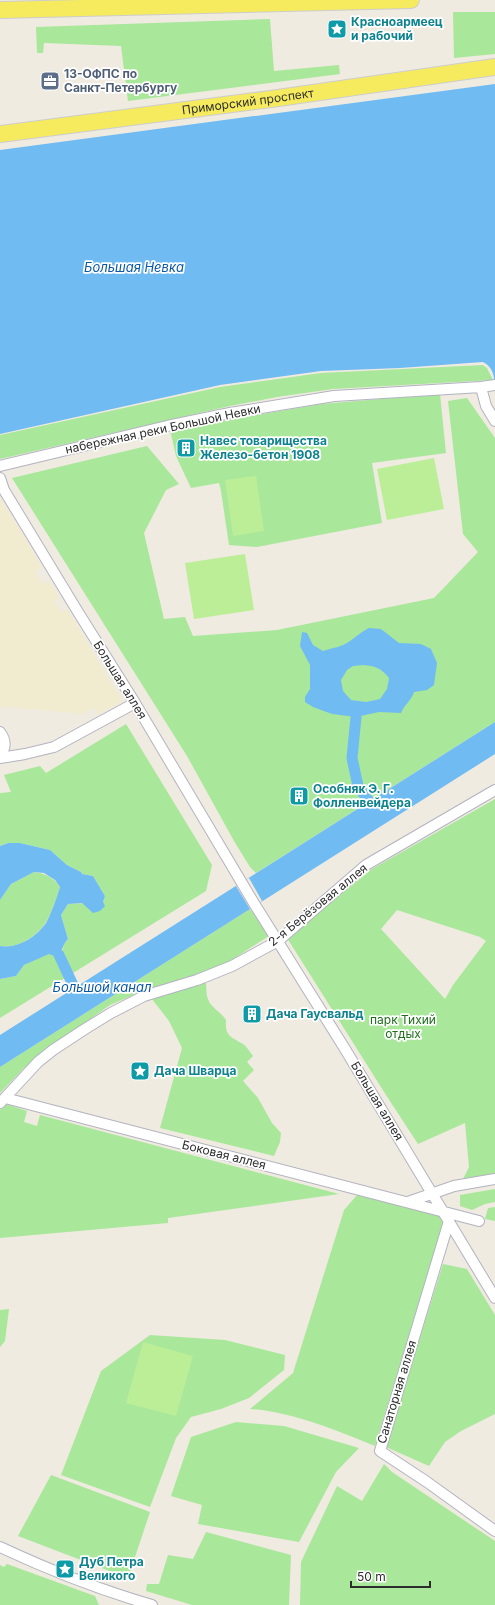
<svg xmlns="http://www.w3.org/2000/svg" width="495" height="1605" font-family="Inter,sans-serif">
  <style>
    .education { fill: #f1ebcf }
    .green { fill: #a9e79b; fill-rule: evenodd }
    .pitch { fill: #bbee97 }
    .water { fill: #71bbf3; fill-rule: evenodd }
    .pier { fill: #efebe0 }
    .lines { fill: none; stroke-linecap: round; stroke-linejoin: round }
    .canal { stroke: #71bbf3; stroke-width: 11 }
    .minor-casing { stroke: #b3b3c1; stroke-width: 12 }
    .primary-casing { stroke: #cdcdcd; stroke-width: 18 }
    .minor { stroke: #fff; stroke-width: 10 }
    .primary { stroke: #f6eb5e; stroke-width: 16 }
    .labels { text-anchor: middle; stroke-width: 3.5; stroke-linejoin: round; paint-order: stroke }
    .culture-label { font-size: 12px; font-weight: bold; fill: #0d838f; stroke: #fff; text-anchor: start }
    .service-label { font-size: 12px; font-weight: bold; fill: #4e5e75; stroke: #fff; text-anchor: start }
    .street-label { font-size: 12px; fill: #2d2d2d; stroke: #fff }
    .park-label { font-size: 12px; fill: #1d6f19; stroke: #fff }
    .water-label { font-size: 13px; font-style: italic; fill: #0957a6; stroke: #fff }
  </style>
  <rect width="100%" height="100%" fill="#efebe0"/>
  <!-- education -->
  <path class="education" d="M 0,498 L 42,567 L 35,572 L 43,584 L 49,581 L 59,597 L 54,601 L 61,612 L 67,609 L 122,701 L 99,714 L 94,707 L 83,714 L 7,707 L 0,708 Z"/>
  <!-- green -->
  <path class="green" d="M 453,12 L 495,12 L 495,54 L 454,58 Z
    M 270,19 L 274,71 L 339,65 L 340,74 L 128,101 L 121,46 L 44,43 L 43,53 L 37,53 L 36,27 Z
    M 483,365 L 487,368 L 493,380 L 333,389 L 277,397 L 230,406 L 0,459 L 0,435 L 220,387 L 321,373 Z
    M 440,394 L 446,453 L 372,463 L 382,523 L 257,547 L 229,545 L 221,491 L 219,483 L 191,488 L 176,456 L 170,430 L 321,404 Z
    M 467,398 L 495,438 L 495,722 L 256,873 L 250,867 L 234,841 L 187,756 L 12,478 L 147,446 L 179,484 L 166,490 L 144,533 L 164,619 L 185,617 L 193,636 L 277,630 L 434,598 L 478,552 L 463,534 L 448,401 Z
    M 126,724 L 212,865 L 206,891 L 0,1018 L 0,979 L 16,976 L 24,965 L 49,953 L 62,952 L 64,944 L 68,939 L 61,915 L 68,904 L 103,902 L 105,896 L 93,876 L 82,874 L 81,872 L 67,865 L 50,850 L 20,843 L 7,843 L 0,846 L 0,793 L 11,792 L 4,775 L 40,766 L 46,773 Z
    M 495,799 L 495,1174 L 463,1179 L 469,1167 L 465,1123 L 418,1144 L 386,1095 L 287,938 L 372,869 ZM 397,910 L 480,937 L 486,941 L 453,985 L 445,999 L 381,929 Z
    M 34,872 C 46,874 53,877 60,887 C 57,897 51,914 46,922 C 36,937 18,949 0,946 L 0,900 L 11,884 Z
    M 250,909 L 269,936 L 230,961 L 197,976 L 204,978 C 208,985 205,992 208,999 C 211,1008 221,1012 226,1020 C 225,1036 230,1036 243,1044 C 247,1047 250,1052 253,1056 L 247,1062 L 254,1070 L 243,1081 L 258,1098 L 272,1123 L 281,1133 L 280,1142 L 274,1156 L 160,1128 L 182,1048 L 169,1021 L 145,990 L 110,1005 L 52,1046 L 24,1068 L 0,1093 L 0,1067 Z
    M 6,1104 L 27,1111 L 24,1122 L 37,1126 L 40,1115 L 339,1194 L 168,1218 L 168,1223 L 0,1238 L 0,1110 Z
    M 495,1189 L 495,1202 L 485,1204 L 472,1210 L 460,1206 L 460,1195 Z
    M 358,1194 L 440,1216 L 443,1223 L 375,1446 C 335,1430 293,1412 250,1409 L 293,1373 L 344,1210 Z
    M 495,1207 L 495,1221 L 485,1219 L 488,1208 Z
    M 443,1264 L 467,1269 L 495,1315 L 495,1414 L 461,1431 L 445,1442 L 429,1466 L 386,1447 Z
    M 9,1309 L 5,1341 L 0,1347 L 0,1310 Z
    M 150,1335 L 225,1340 L 285,1355 L 284,1370 L 249,1398 L 221,1409 L 191,1417 L 176,1438 L 150,1507 L 61,1475 L 101,1371 Z
    M 236,1422 L 284,1426 L 359,1448 L 336,1472 L 299,1542 L 198,1524 L 202,1505 L 171,1496 L 191,1437 Z
    M 384,1464 L 392,1472 L 495,1541 L 495,1605 L 300,1605 L 301,1562 L 337,1486 L 362,1501 Z
    M 51,1475 L 150,1512 L 128,1578 L 18,1536 Z
    M 206,1532 L 291,1555 L 289,1605 L 192,1605 L 146,1591 L 147,1584 L 159,1584 L 168,1555 L 193,1559 Z
    M 7,1564 L 95,1596 L 99,1605 L 0,1605 L 0,1565 L 4,1567 Z"/>
  <!-- pitch -->
  <path class="pitch" d="M 434,458 L 444,509 L 387,520 L 377,469 Z
    M 256,476 L 264,531 L 233,536 L 225,480 Z
    M 245,554 L 254,610 L 194,619 L 185,563 Z
    M 143,1342 L 193,1356 L 176,1416 L 126,1403 Z"/>
  <!-- water -->
  <path class="water" d="M 495,84 L 495,388 C 494,376 494,368 483,362 L 400,368 L 321,371 L 220,385 L 0,434 L 0,150 Z
    M 369,628 L 381,629 L 399,643 L 421,644 L 431,649 L 437,663 L 434,685 L 427,690 L 414,692 C 411,701 404,705 401,713 L 379,712 L 356,717 L 332,714 L 313,707 L 305,702 L 305,697 L 310,689 L 310,665 L 300,646 L 302,632 L 307,633 L 313,645 L 323,651 C 332,648 342,647 350,641 C 357,636 361,632 369,628 ZM 363,665 C 376,666 381,668 389,678 L 387,689 L 380,699 L 366,702 L 351,700 L 343,691 L 341,680 L 347,670 L 353,666 Z
    M 495,722 L 495,754 L 0,1067 L 0,1035 Z
    M 8,843 L 20,843 L 50,850 L 67,865 L 81,872 L 82,874 L 93,876 L 105,896 L 103,902 L 105,906 L 100,911 L 93,913 L 82,903 L 68,904 L 61,915 L 68,939 C 62,945 63,951 57,957 L 49,954 L 24,965 L 16,976 L 0,979 L 0,946 C 18,949 36,937 46,923 C 51,914 57,897 60,887 L 55,880 L 44,873 L 34,872 L 11,884 L 0,900 L 0,846 Z"/>
  <!-- pier -->
  <path class="pier" d="M 249,878 L 262,901 L 250,909 L 236,886 Z"/>
  <g class="lines">
    <!-- canal -->
    <path class="canal" d="M 356,717 L 352,758 L 358,786 L 376,811
      M 59,955 L 80,1000"/>
    <!-- minor casing -->
    <g class="minor-casing">
      <path id="minor" d="M 481,387 L 486,406 L 495,421
        M 0,466 L 167,426 L 230,413 L 334,396 L 481,387 L 495,385
        M 0,478 L 4,490 L 78,612 L 135,703 L 255,905 L 345,1049 L 495,1298
        M 0,732 C 6,740 6,748 0,756
        M 0,758 L 25,754 L 54,747 L 135,703
        M 5,1098 L 479,1221
        M 0,1103 L 38,1062 L 53,1050 L 85,1029 L 111,1013 L 144,996 L 197,980 L 232,966 L 278,941 L 366,865 L 495,790
        M 408,1202 L 454,1186 L 495,1179
        M 449,1221 L 380,1451 L 427,1482 L 495,1531
        M 0,1547 C 49,1570 100,1590 152,1605"/>
    </g>
    <!-- primary casing -->
    <g class="primary-casing">
      <g id="primary">
        <path d="M 0,10 L 411,0"/>
        <path id="s1" d="M 0,134 L 271,99 L 495,67"/>
      </g>
    </g>
    <!-- minor -->
    <use href="#minor" class="minor"/>
    <!-- primary -->
    <use href="#primary" class="primary"/>
  </g>
  <!-- icons -->
  <defs>
    <g id="sight-square" transform="scale(1)"><rect x="-9" y="-9" width="18" height="18" rx="4" fill="#0f9aa8" stroke="#fff"/><path d="M0-6L1.8-2.2L6-1.7L2.9 1.2L3.7 5.4L0 3.3L-3.7 5.4L-2.9 1.2L-6-1.7L-1.8-2.2Z" fill="#fff"/></g>
    <g id="office-square" transform="scale(1)"><rect x="-9" y="-9" width="18" height="18" rx="4" fill="#5c6f8a" stroke="#fff"/><path d="M-6-3h4V-5.5h4V-3h4V5H-6ZM-1-4.5V-3h2v-1.5ZM-6 0V1H6V0Z" fill="#fff"/></g>
    <g id="building-square" transform="scale(1)"><rect x="-9" y="-9" width="18" height="18" rx="4" fill="#0f9aa8" stroke="#fff"/><path d="M-4-6H4V6H1V3H-1V6H-4ZM-2.5-4.3h1.7v1.8h-1.7ZM.8-4.3h1.7v1.8H.8ZM-2.5-1h1.7V.8h-1.7ZM.8-1h1.7V.8H.8Z" fill="#fff"/></g>
  </defs>
  <g fill-rule="evenodd">
    <use href="#sight-square" x="337" y="29"/>
    <use href="#office-square" x="50" y="81"/>
    <use href="#building-square" x="186" y="448"/>
    <use href="#building-square" x="299" y="796"/>
    <use href="#building-square" x="252" y="1014"/>
    <use href="#sight-square" x="140" y="1071"/>
    <use href="#sight-square" x="65" y="1569"/>
  </g>
  <g class="labels">
    <!-- culture labels -->
    <g class="culture-label">
      <text x="351" y="26">Красноармеец<tspan x="351" dy="14">и рабочий</tspan></text>
      <text x="200" y="445">Навес товарищества<tspan x="200" dy="14">Железо-бетон 1908</tspan></text>
      <text x="313" y="793">Особняк Э. Г.<tspan x="313" dy="14">Фолленвейдера</tspan></text>
      <text x="266" y="1018">Дача Гаусвальд</text>
      <text x="154" y="1075">Дача Шварца</text>
      <text x="79" y="1566">Дуб Петра<tspan x="79" dy="14">Великого</tspan></text>
    </g>
    <!-- service labels -->
    <g class="service-label">
      <text x="64" y="78">13-ОФПС по<tspan x="64" dy="14">Санкт-Петербургу</tspan></text>
    </g>
    <!-- street labels -->
    <g class="street-label">
      <text dy="4" stroke="none"><textPath href="#s1" startOffset="250">Приморский проспект</textPath></text>
      <text transform="translate(163 429) rotate(-12)" y="4">набережная реки Большой Невки</text>
      <text transform="translate(120 680) rotate(58)" y="4">Большая аллея</text>
      <text transform="translate(318 905) rotate(-39)" y="4">2-я Берёзовая аллея</text>
      <text transform="translate(377 1101) rotate(59)" y="4">Большая аллея</text>
      <text transform="translate(224 1155) rotate(14)" y="4">Боковая аллея</text>
      <text transform="translate(397 1392) rotate(-73)" y="4">Санаторная аллея</text>
    </g>
    <!-- park labels -->
    <g class="park-label">
      <text x="403" y="1024">парк Тихий<tspan x="403" dy="14">отдых</tspan></text>
    </g>
    <!-- water labels -->
    <g class="water-label">
      <text x="134" y="272">Большая Невка</text>
      <text x="102" y="992">Большой канал</text>
    </g>
  </g>
  <!-- scale -->
  <path d="M351 1581v6h79v-6" fill="none" stroke="#2d2d2d" stroke-width="2"/>
  <text x="357" y="1581" font-size="12" fill="#2d2d2d" stroke="#ffffff" stroke-width="3" paint-order="stroke">50 m</text>
</svg>
